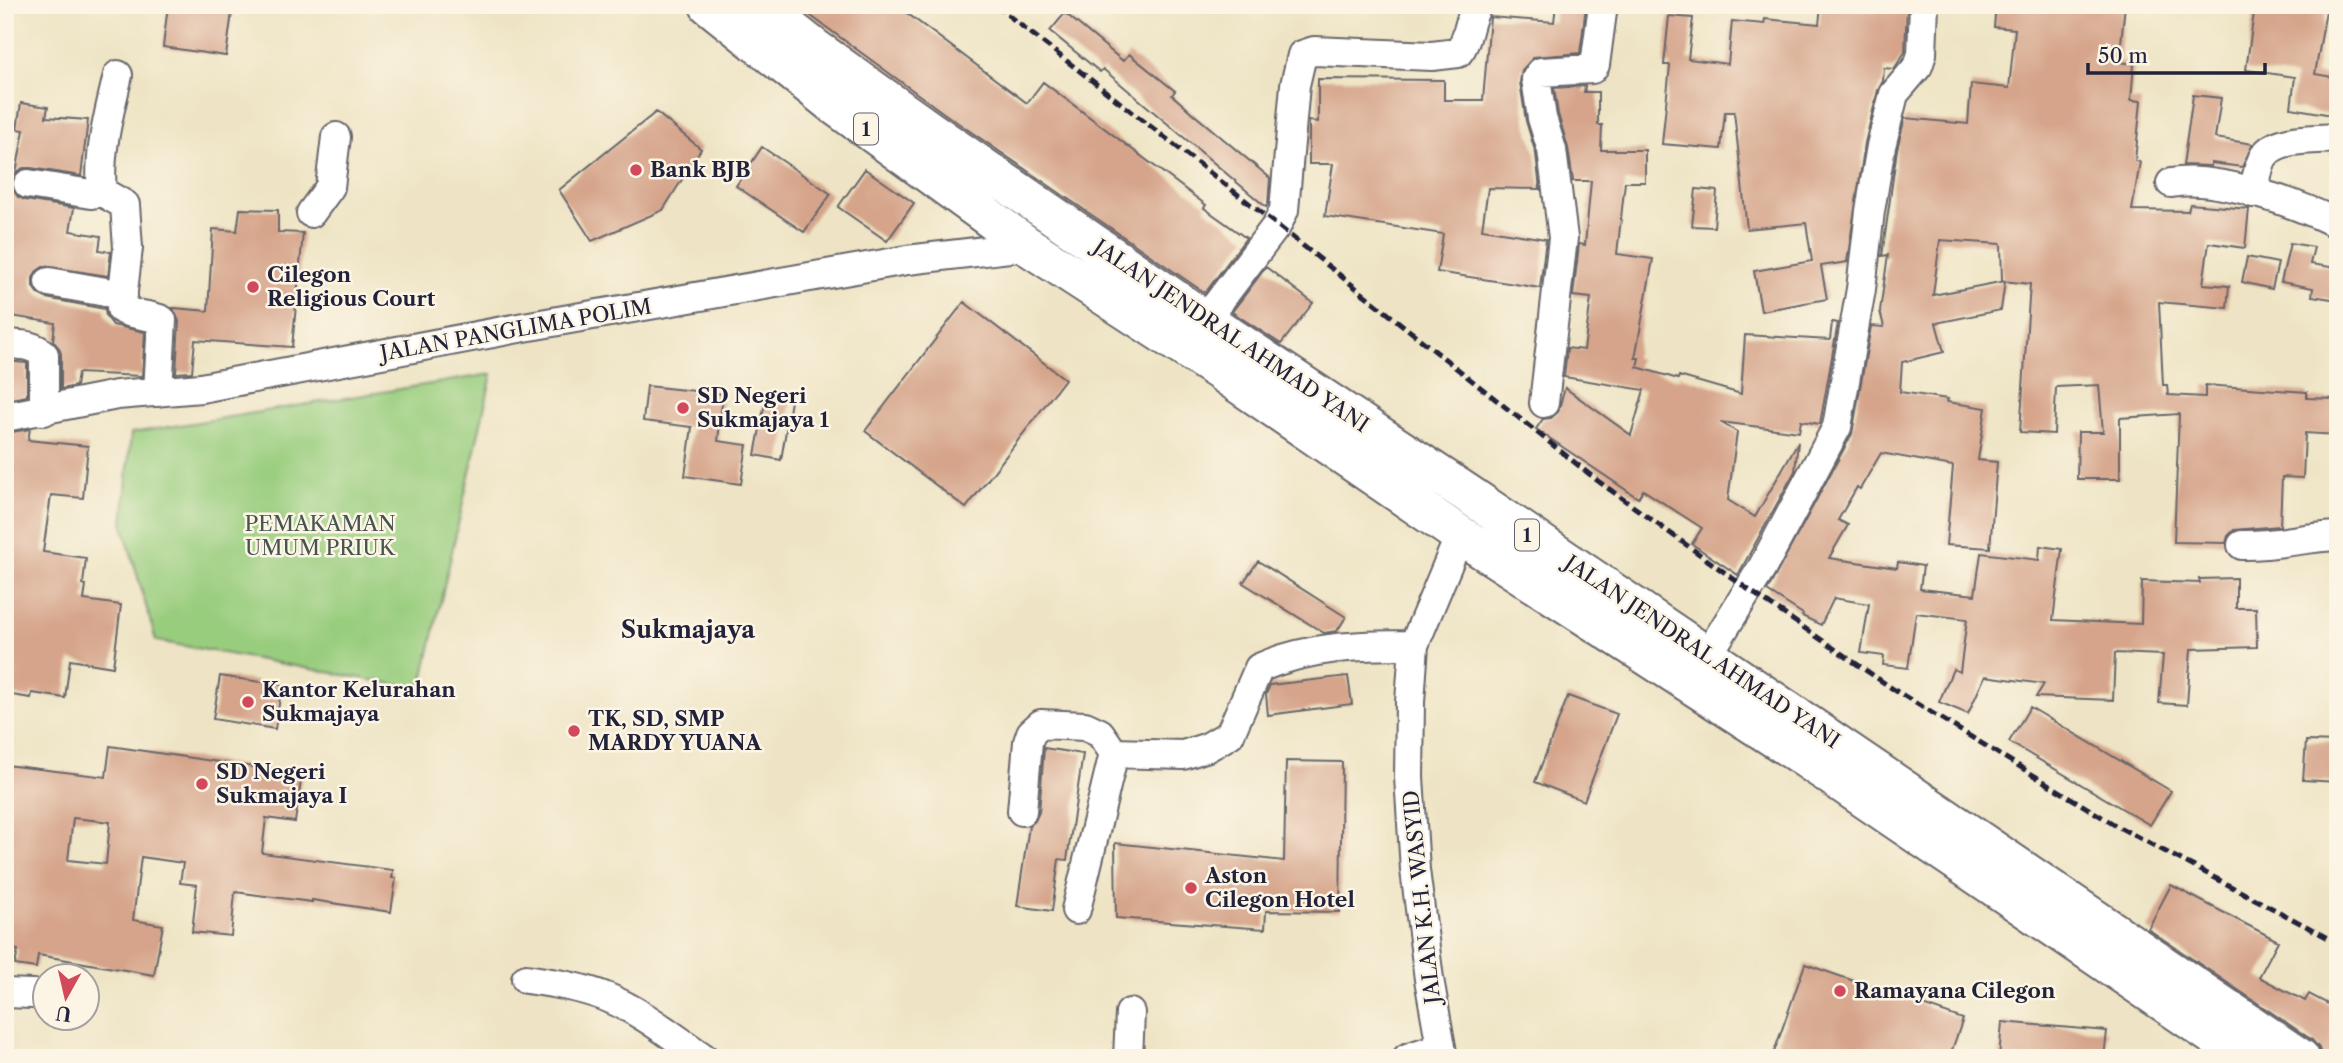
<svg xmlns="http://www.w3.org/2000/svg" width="2343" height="1063" font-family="'Libre Caslon Text',serif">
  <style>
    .green { fill: #99cd7e; stroke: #5e785c; stroke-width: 2 }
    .building { fill: #d5a48a; fill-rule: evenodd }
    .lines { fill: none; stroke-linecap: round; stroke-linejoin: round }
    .street-casing { stroke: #69666b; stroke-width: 32 }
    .highway-casing { stroke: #69666b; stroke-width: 42 }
    .street { stroke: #fff; stroke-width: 28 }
    .highway { stroke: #fff; stroke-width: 38 }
    .rail { stroke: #22223b; stroke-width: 5; stroke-dasharray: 10 5; stroke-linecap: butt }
    .poi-dot { fill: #d1495b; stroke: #fcf5e5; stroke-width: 2.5 }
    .labels { text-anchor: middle; stroke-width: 5; stroke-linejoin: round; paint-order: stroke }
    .shield { fill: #fcf5e5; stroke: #63616e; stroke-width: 2 }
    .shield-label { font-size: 19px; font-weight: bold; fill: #22223b }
    .poi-label { font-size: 21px; font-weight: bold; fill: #22223b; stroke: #fcf5e5; text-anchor: start }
    .street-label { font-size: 21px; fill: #22223b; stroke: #fcf5e5 }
    .park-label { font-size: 21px; fill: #46554f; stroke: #fcf5e5 }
    .quarter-label { font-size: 24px; font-weight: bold; fill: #22223b; stroke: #fcf5e5 }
  </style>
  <rect width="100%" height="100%" fill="#fcf5e5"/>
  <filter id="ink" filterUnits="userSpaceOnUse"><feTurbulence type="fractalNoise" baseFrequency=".0143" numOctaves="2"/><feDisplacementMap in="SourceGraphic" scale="14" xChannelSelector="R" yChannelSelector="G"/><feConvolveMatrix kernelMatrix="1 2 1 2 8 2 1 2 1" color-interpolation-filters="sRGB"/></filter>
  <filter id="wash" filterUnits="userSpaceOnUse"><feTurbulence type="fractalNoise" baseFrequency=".00686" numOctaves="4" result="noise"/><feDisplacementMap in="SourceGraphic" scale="28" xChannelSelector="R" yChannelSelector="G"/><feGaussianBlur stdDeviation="1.57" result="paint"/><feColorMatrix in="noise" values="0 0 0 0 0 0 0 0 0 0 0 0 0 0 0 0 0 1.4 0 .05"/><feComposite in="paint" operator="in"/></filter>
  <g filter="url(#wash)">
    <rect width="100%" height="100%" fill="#eee4c5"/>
    <!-- green -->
    <path class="green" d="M 492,374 L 421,689 L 156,641 L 123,525 L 131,433 Z"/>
    <g id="blocks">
      <!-- building -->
      <path class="building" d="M 168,5 L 233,5 L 226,56 L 163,47 Z
        M 796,5 L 896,5 L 1027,103 L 1043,82 L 1206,205 L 1204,208 L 1246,238 L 1205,293 L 945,114 Z
        M 1556,5 L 1586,6 L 1580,53 L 1534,57 L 1522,70 L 1520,82 L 1526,121 L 1536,154 L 1540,189 L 1488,188 L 1482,229 L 1546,239 L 1540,288 L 1437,272 L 1443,234 L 1325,216 L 1333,164 L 1309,164 L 1309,121 L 1318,122 L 1318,79 L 1444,80 L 1444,100 L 1483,100 L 1490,17 L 1554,22 Z
        M 1878,5 L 1907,5 L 1905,52 L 1894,69 L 1884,68 L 1883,81 L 1878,90 L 1865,143 L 1847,262 L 1821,266 L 1827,299 L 1761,311 L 1754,271 L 1812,261 L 1806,223 L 1747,229 L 1734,112 L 1725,112 L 1721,149 L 1662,144 L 1670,65 L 1664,65 L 1669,16 L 1693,18 L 1688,59 L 1728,64 L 1732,21 L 1764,24 L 1765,19 L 1819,24 L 1821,6 L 1877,11 Z
        M 1996,5 L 2125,5 L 2119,62 L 2134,64 L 2131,100 L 2141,101 L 2135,161 L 2140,162 L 2132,210 L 2188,211 L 2190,204 L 2249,209 L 2245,248 L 2209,243 L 2203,284 L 2229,286 L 2227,308 L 2159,302 L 2163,385 L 2167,385 L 2168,395 L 2205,397 L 2205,385 L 2307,392 L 2307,398 L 2338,399 L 2338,435 L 2305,433 L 2303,478 L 2282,477 L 2280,526 L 2234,530 L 2228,536 L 2226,543 L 2174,542 L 2179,414 L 2120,418 L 2120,479 L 2077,479 L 2078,432 L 2103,432 L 2099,385 L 2056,387 L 2054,434 L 2020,432 L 2030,284 L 2002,281 L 2001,244 L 1940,240 L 1933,295 L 2005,281 L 2001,310 L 1936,323 L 1944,352 L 1902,362 L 1900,392 L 1948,399 L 1947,402 L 1986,408 L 1978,460 L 1997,462 L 1990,548 L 1946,545 L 1953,466 L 1881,453 L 1860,489 L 1857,487 L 1838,520 L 1848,525 L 1829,558 L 1897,568 L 1898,562 L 1923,566 L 1920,589 L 1975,595 L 1981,553 L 2039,560 L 2040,546 L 2062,549 L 2053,620 L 2141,624 L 2142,581 L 2200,583 L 2199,579 L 2236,578 L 2236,608 L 2256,608 L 2257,647 L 2191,649 L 2187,705 L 2159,703 L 2163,655 L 2115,653 L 2113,700 L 2036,697 L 2044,684 L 1985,676 L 1968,714 L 1939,702 L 1953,669 L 1960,672 L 1967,619 L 1916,613 L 1908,668 L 1883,665 L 1884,656 L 1861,653 L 1869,604 L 1834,598 L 1821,625 L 1802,616 L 1803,614 L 1767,591 L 1852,434 L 1871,326 L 1884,327 L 1880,311 L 1888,255 L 1882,256 L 1897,149 L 1905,118 L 1968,124 L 1971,84 L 2009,88 L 2015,29 L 1994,27 Z
        M 2255,5 L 2327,5 L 2315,74 L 2338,78 L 2338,116 L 2291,108 L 2295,77 L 2246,70 Z
        M 1065,13 L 1123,61 L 1129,54 L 1175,91 L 1172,95 L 1197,117 L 1270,178 L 1268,204 L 1266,207 L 1103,69 L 1100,72 L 1050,31 Z
        M 1585,86 L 1584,92 L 1598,92 L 1598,125 L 1602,125 L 1601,150 L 1645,150 L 1645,182 L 1625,182 L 1617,254 L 1653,259 L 1635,358 L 1639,358 L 1637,367 L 1678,379 L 1679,376 L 1741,394 L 1745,335 L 1830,340 L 1832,322 L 1838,323 L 1820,424 L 1801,421 L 1799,432 L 1720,422 L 1737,432 L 1728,500 L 1755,517 L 1798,442 L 1795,471 L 1738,575 L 1692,544 L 1702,528 L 1643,490 L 1638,498 L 1536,429 L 1543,419 L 1551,418 L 1558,412 L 1565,388 L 1631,435 L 1644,390 L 1564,377 L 1567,348 L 1584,350 L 1591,298 L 1573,296 L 1579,244 L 1585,245 L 1591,181 L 1573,181 L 1568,148 L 1558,114 L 1554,88 Z
        M 2193,95 L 2221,98 L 2215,138 L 2253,144 L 2242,167 L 2211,163 L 2211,166 L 2183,165 Z
        M 21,103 L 48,107 L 46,117 L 88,120 L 81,176 L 31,168 L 23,168 L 16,173 L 24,130 L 17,129 Z
        M 656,112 L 701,149 L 663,210 L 592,241 L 559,190 Z
        M 762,147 L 831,194 L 804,232 L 736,186 Z
        M 865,169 L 914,203 L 887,241 L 838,207 Z
        M 1696,189 L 1717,191 L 1714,227 L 1692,226 Z
        M 5,190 L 13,190 L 18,197 L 25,200 L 74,208 L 70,231 L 101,236 L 99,250 L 111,252 L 108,276 L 44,266 L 36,272 L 33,278 L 33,287 L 38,294 L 46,298 L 105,309 L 106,316 L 113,325 L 145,332 L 142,376 L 78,373 L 76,386 L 61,389 L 61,354 L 59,348 L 53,341 L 55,323 L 5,315 Z
        M 240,209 L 278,210 L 278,232 L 303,233 L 292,347 L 195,340 L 192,372 L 176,373 L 179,321 L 173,308 L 208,311 L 213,229 L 237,231 Z
        M 2290,243 L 2314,247 L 2310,264 L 2338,268 L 2338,300 L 2312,296 L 2313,288 L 2281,282 Z
        M 2247,257 L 2278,263 L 2272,289 L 2242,282 Z
        M 1266,267 L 1313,303 L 1281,344 L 1232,312 Z
        M 964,302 L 1065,379 L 966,508 L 865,431 Z
        M 5,361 L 27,363 L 27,396 L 5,400 Z
        M 647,386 L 723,394 L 718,441 L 747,445 L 741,484 L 685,476 L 692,427 L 643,421 Z
        M 766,397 L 791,401 L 781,460 L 755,455 Z
        M 30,429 L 28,440 L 88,446 L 83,498 L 51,495 L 43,552 L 86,558 L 83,584 L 86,585 L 84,600 L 121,605 L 113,667 L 70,660 L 65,698 L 32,693 L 31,698 L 5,694 L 5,433 Z
        M 1258,561 L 1346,617 L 1337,631 L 1324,633 L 1243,583 Z
        M 220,676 L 282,685 L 275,729 L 213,719 Z
        M 1348,676 L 1352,704 L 1268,715 L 1266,694 L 1270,685 Z
        M 1568,696 L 1617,714 L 1584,801 L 1535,782 Z
        M 2030,707 L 2171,791 L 2150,825 L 2009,742 Z
        M 2306,741 L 2338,742 L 2338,782 L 2303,780 Z
        M 110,746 L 302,774 L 295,822 L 266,818 L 262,853 L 393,870 L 392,878 L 396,878 L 391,912 L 312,900 L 312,902 L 235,892 L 231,936 L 192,932 L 197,885 L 180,883 L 183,863 L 141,857 L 133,920 L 163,925 L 154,975 L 38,955 L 36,968 L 15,965 L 18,950 L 5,947 L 5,765 L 106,777 ZM 73,818 L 110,822 L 106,864 L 68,860 Z
        M 1044,748 L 1083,754 L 1067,860 L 1059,859 L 1052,911 L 1017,906 L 1029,826 L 1035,821 L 1039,812 Z
        M 1286,761 L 1342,762 L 1340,912 L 1266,911 L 1265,929 L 1116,918 L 1115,843 L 1284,861 Z
        M 2171,885 L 2278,941 L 2259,977 L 2305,1001 L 2309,994 L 2338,1009 L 2338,1058 L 2326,1058 L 2321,1055 L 2319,1048 L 2312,1040 L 2148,929 Z
        M 1805,964 L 1963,1019 L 1949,1058 L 1772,1058 Z
        M 2002,1022 L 2107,1031 L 2104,1058 L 1999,1058 Z"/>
    </g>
  </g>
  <g filter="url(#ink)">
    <use href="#blocks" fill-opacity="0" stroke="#69666b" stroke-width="2"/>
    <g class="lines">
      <!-- street casing -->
      <g class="street-casing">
        <path id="street" d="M 118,75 C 109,113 98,153 102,192 L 125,205 L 128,248 L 121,309 C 134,316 148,314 162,320 L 158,392
          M 2171,183 C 2216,175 2297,203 2338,224
          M 28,184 L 91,194 L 102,192
          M 2253,193 C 2256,182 2258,165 2264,156 C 2278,136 2316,140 2338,138
          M 311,213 L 330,187 L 336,137
          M 49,282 L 123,295
          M 1205,320 L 1277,225 L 1284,210 L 1295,85 L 1302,55 L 1314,51 L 1432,56 L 1458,53 C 1470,39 1467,20 1478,5
          M 5,344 C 19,345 34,344 44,355 L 44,411
          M 1544,403 L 1563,238 L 1552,150 L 1542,118 L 1536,79 L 1541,72 L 1592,69 L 1595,65 L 1603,5
          M 5,417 L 117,395 L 201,388 L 524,327 L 907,260 L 1028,246
          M 2242,545 C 2275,546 2305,537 2338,536
          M 1707,656 L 1762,568 L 1837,427 L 1861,289 L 1870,211 L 1881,146 L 1894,94 L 1918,66 L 1922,54 L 1924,5
          M 1022,811 L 1028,742 L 1031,733 L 1041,724 L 1085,726 L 1100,733 L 1114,753
          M 1076,910 L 1114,753 L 1183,755 L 1208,747 L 1230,734 L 1259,668 C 1309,646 1360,645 1414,645
          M 526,979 C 553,983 581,987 606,997 C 641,1011 673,1037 704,1058
          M 5,993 L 33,994
          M 1128,1058 L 1130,1013
          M 1407,1058 L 1440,1047
          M 1443,1058 L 1429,979 L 1415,870 L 1409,777 L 1410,702 L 1414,645 L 1460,535"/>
      </g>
      <!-- highway casing -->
      <g class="highway-casing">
        <path id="highway" d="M 709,5 L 834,105 L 1028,246 L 1220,371 L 1460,535 L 1799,754 L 2246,1058
          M 760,5 L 813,47 L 932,132 L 1205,320 L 1465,492 L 2300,1058"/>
      </g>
      <!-- street -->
      <use href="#street" class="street"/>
      <!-- highway -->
      <use href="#highway" class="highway"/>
      <!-- rail -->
      <path class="rail" d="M 995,5 L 1277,225 L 1598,481 L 1749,590 L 1896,691 L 2115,825 L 2338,943"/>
    </g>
  </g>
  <!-- markers -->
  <g class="poi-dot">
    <circle cx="636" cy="170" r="7"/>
    <circle cx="253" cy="287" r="7"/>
    <circle cx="683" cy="408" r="7"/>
    <circle cx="248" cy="702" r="7"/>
    <circle cx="574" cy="731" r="7"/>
    <circle cx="202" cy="784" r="7"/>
    <circle cx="1191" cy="888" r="7"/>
    <circle cx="1840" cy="991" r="7"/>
  </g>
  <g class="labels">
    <!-- shield labels -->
    <g class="shield">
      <rect x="854" y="113.5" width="24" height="31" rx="5"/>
      <rect x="1515" y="519.5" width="24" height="31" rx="5"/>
    </g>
    <g class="shield-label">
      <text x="866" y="136">1</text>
      <text x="1527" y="542">1</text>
    </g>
    <!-- poi labels -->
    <g class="poi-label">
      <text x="650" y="177">Bank BJB</text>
      <text x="267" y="282">Cilegon<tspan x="267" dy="24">Religious Court</tspan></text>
      <text x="697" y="403">SD Negeri<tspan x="697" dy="24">Sukmajaya 1</tspan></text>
      <text x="262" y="697">Kantor Kelurahan<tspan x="262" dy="24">Sukmajaya</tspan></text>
      <text x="588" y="726">TK, SD, SMP<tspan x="588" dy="24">MARDY YUANA</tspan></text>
      <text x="216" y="779">SD Negeri<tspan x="216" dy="24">Sukmajaya I</tspan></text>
      <text x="1205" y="883">Aston<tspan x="1205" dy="24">Cilegon Hotel</tspan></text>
      <text x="1854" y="998">Ramayana Cilegon</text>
    </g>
    <!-- street labels -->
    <g class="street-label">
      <text transform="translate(516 330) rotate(-10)" y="7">JALAN PANGLIMA POLIM</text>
      <text transform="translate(1231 336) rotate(34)" y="7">JALAN JENDRAL AHMAD YANI</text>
      <text transform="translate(1702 652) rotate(34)" y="7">JALAN JENDRAL AHMAD YANI</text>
      <text transform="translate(1422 897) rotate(-96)" y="7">JALAN K.H. WASYID</text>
    </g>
    <!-- park labels -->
    <g class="park-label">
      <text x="320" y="531">PEMAKAMAN<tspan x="320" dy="24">UMUM PRIUK</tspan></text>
    </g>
    <!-- quarter labels -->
    <g class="quarter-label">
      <text x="688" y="638">Sukmajaya</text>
    </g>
  </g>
  <!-- margin -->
  <rect width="2343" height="1063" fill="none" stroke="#fcf5e5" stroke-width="28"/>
  <!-- north arrow -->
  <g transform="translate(66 997) rotate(188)"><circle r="33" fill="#fcf5e5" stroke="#a5a1a1" stroke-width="2"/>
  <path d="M0-5L12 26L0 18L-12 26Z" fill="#d1495b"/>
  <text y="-10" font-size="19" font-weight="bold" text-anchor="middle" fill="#22223b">U</text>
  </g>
  <!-- scale -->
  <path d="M2088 63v10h177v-10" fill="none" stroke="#22223b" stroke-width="3.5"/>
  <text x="2098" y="63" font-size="21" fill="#22223b" stroke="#fcf5e5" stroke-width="5" paint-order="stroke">50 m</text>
</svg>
